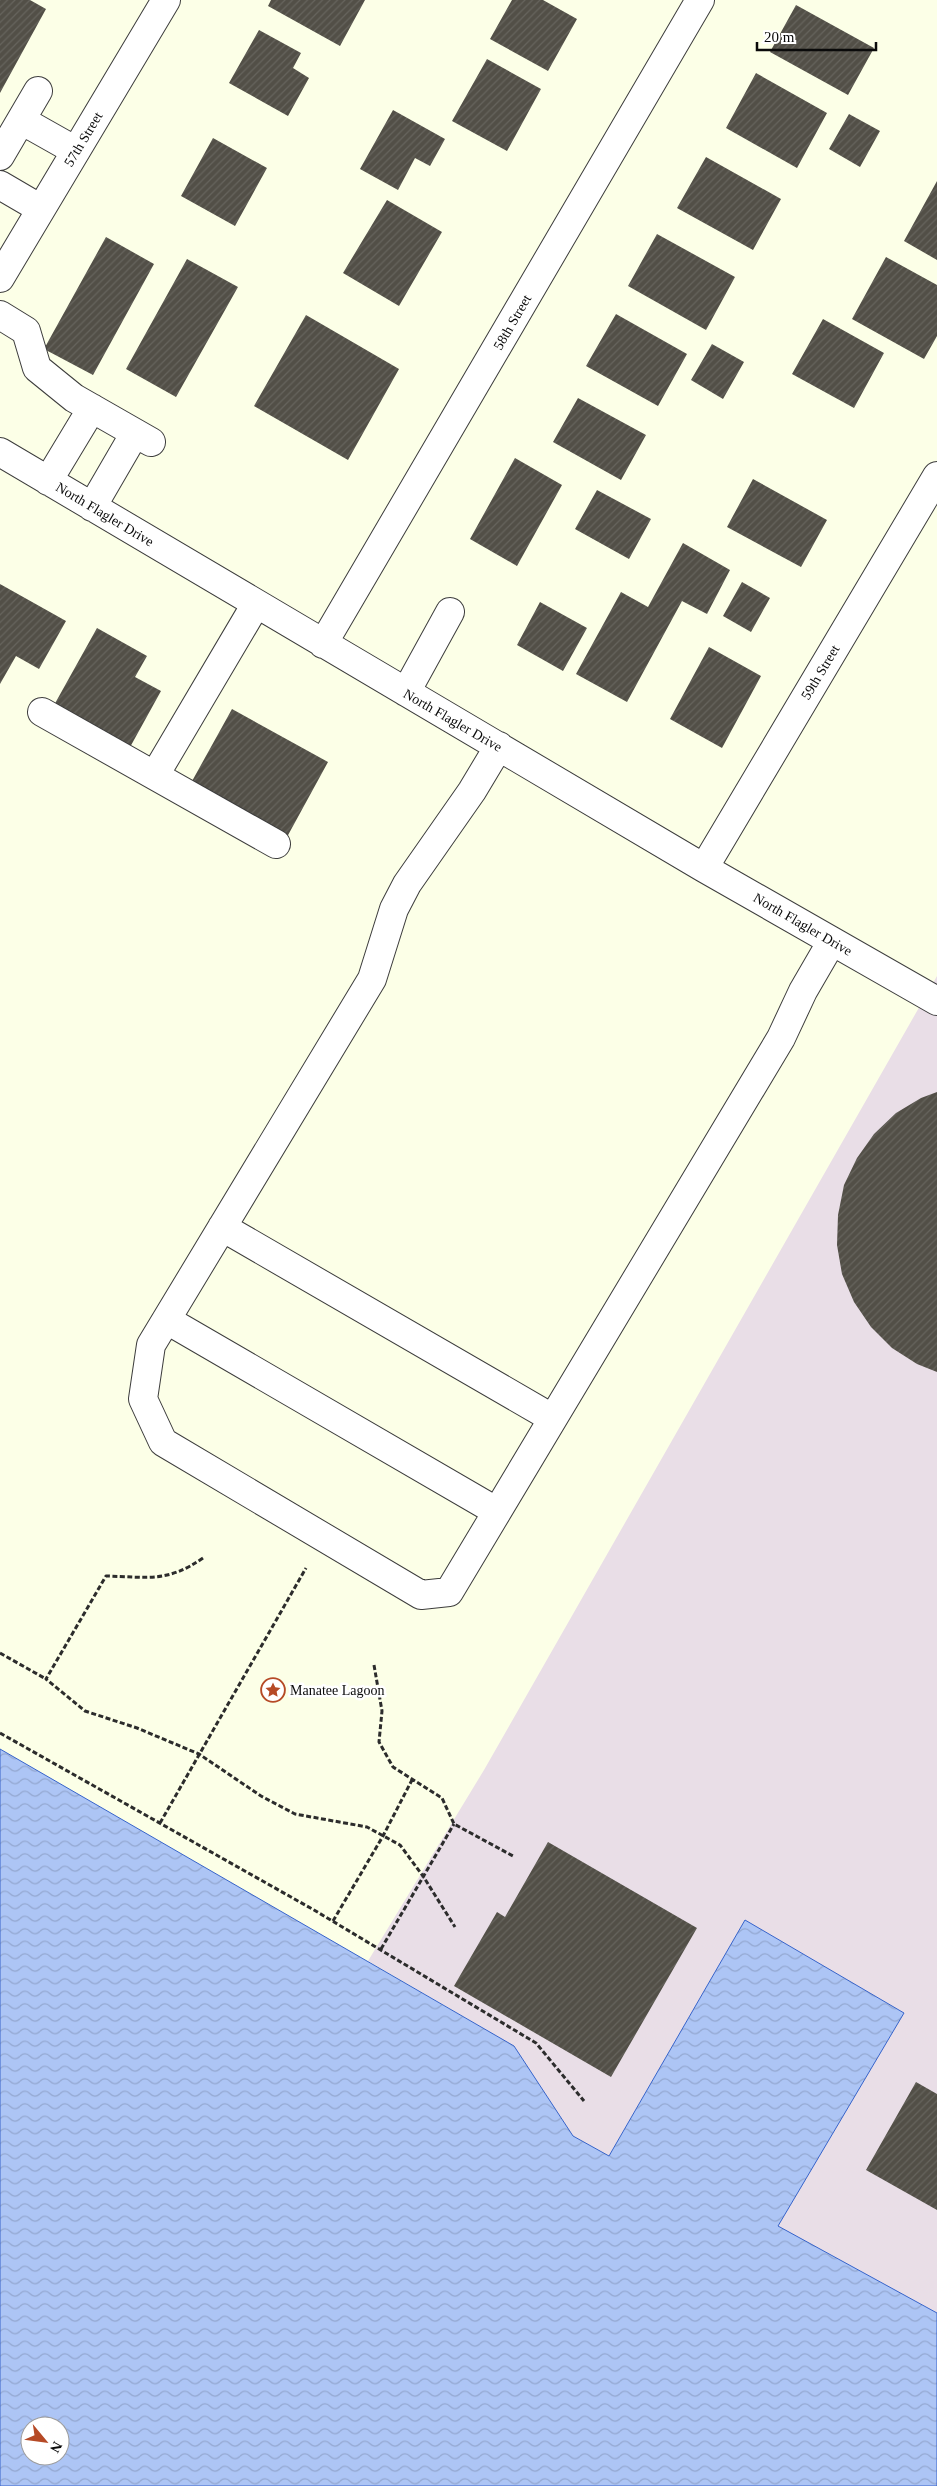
<svg xmlns="http://www.w3.org/2000/svg" width="937" height="2486" font-family="'Times New Roman',serif">
  <style>
    .industrial { fill: #e9dee7 }
    .water { fill: url(#water-waves); stroke: #3663ca; fill-rule: evenodd }
    .building { fill: url(#building-hatch) }
    .lines { fill: none; stroke-linecap: round; stroke-linejoin: round }
    .minor-casing { stroke: #3d3d3d; stroke-width: 30 }
    .path { stroke: #2c2c2c; stroke-width: 3; stroke-dasharray: 5 2.5; stroke-linecap: butt }
    .minor { stroke: #fff; stroke-width: 28 }
    .labels { text-anchor: middle; stroke-width: 5; stroke-linejoin: round; paint-order: stroke }
    .street-label { font-size: 14px; fill: #0a0a0a; stroke: #fff }
    .poi-label { font-size: 14px; fill: #0a0a0a; stroke: #fff; text-anchor: start }
  </style>
  <defs>
    <pattern id="water-waves" width="16" height="10" patternUnits="userSpaceOnUse" patternTransform="scale(1.25)"><rect width="16" height="10" fill="#adc5f5"/><path d="M0 5q4-4 8 0t8 0" fill="none" stroke="#94a8d1"/></pattern>
    <pattern id="building-hatch" width="6" height="6" patternUnits="userSpaceOnUse" patternTransform="scale(1.25)"><rect width="6" height="6" fill="#524f47"/><path d="M-1 1l2-2M0 6l6-6M5 7l2-2" fill="none" stroke="#66645d"/></pattern>
  </defs>
  <rect width="100%" height="100%" fill="#fcffe7"/>
  <!-- industrial -->
  <path class="industrial" d="M 937,976 L 937,2313 L 777,2226 L 904,2013 L 745,1921 L 609,2156 L 573,2136 L 514,2046 L 368,1961 L 484,1770 Z"/>
  <!-- water -->
  <path class="water" d="M 0,1749 L 514,2046 L 573,2136 L 609,2156 L 745,1920 L 904,2013 L 778,2226 L 937,2313 L 937,2486 L 0,2486 ZM 30,2426 L 60,2426 L 60,2456 L 30,2456 Z"/>
  <!-- building -->
  <path class="building" d="M 0,0 L 30,0 L 46,9 L 0,93 Z
    M 271,0 L 365,0 L 340,46 L 268,6 Z
    M 512,0 L 543,0 L 577,19 L 548,71 L 490,39 Z
    M 796,5 L 874,48 L 848,95 L 770,52 Z
    M 259,30 L 301,53 L 293,68 L 309,78 L 288,116 L 229,83 Z
    M 487,59 L 541,89 L 507,151 L 452,121 Z
    M 756,73 L 827,113 L 797,168 L 726,128 Z
    M 393,110 L 445,139 L 430,166 L 415,158 L 398,190 L 360,169 Z
    M 849,114 L 880,131 L 860,167 L 829,149 Z
    M 213,138 L 267,168 L 235,226 L 181,196 Z
    M 706,157 L 781,199 L 753,250 L 677,208 Z
    M 937,181 L 937,260 L 904,241 Z
    M 387,200 L 442,232 L 399,306 L 343,273 Z
    M 657,234 L 735,277 L 706,330 L 628,286 Z
    M 106,237 L 154,264 L 93,375 L 44,349 Z
    M 886,257 L 937,285 L 937,336 L 924,359 L 852,319 Z
    M 187,259 L 238,287 L 176,397 L 126,369 Z
    M 616,314 L 687,354 L 658,406 L 586,366 Z
    M 306,315 L 399,369 L 348,460 L 254,406 Z
    M 823,319 L 884,353 L 854,408 L 792,374 Z
    M 712,344 L 744,362 L 723,399 L 691,380 Z
    M 578,398 L 646,435 L 621,480 L 553,442 Z
    M 515,458 L 562,485 L 517,566 L 470,539 Z
    M 753,479 L 827,520 L 801,567 L 727,527 Z
    M 597,490 L 651,519 L 629,559 L 575,529 Z
    M 683,543 L 730,570 L 707,614 L 682,601 L 627,702 L 576,674 L 621,592 L 648,607 Z
    M 742,582 L 770,598 L 751,632 L 723,616 Z
    M 0,584 L 66,621 L 39,669 L 16,656 L 0,684 Z
    M 540,602 L 587,628 L 563,671 L 517,645 Z
    M 97,628 L 147,656 L 135,677 L 161,691 L 129,749 L 53,707 Z
    M 709,647 L 761,676 L 722,748 L 670,719 Z
    M 232,709 L 328,762 L 287,837 L 191,783 Z
    M 937,1092 L 937,1372 L 917,1364 L 892,1348 L 871,1327 L 854,1302 L 842,1274 L 837,1245 L 838,1215 L 844,1185 L 857,1158 L 874,1134 L 896,1113 L 921,1098 Z
    M 548,1842 L 697,1928 L 611,2077 L 454,1986 L 497,1912 L 505,1917 Z
    M 916,2082 L 937,2094 L 937,2210 L 866,2170 Z"/>
  <g class="lines">
    <!-- minor casing -->
    <g class="minor-casing">
      <path id="minor" d="M 21,120 L 76,151
        M 0,156 L 38,91
        M 0,185 L 41,209
        M 0,278 L 166,0
        M 0,315 L 26,331 L 37,368 L 74,398 L 151,442
        M 0,452 L 704,868 L 937,1001
        M 48,481 L 92,408
        M 92,507 L 135,433
        M 323,644 L 700,0
        M 406,692 L 450,612
        M 42,712 L 276,844
        M 499,746 L 472,791 L 407,884 L 394,909 L 372,979 L 151,1345 L 143,1399 L 163,1442 L 421,1595 L 449,1592 L 781,1038 L 803,991 L 832,941
        M 155,775 L 256,604
        M 704,868 L 937,476
        M 222,1227 L 552,1418
        M 167,1320 L 496,1511"/>
    </g>
    <!-- path -->
    <path class="path" d="M 203,1558 C 167,1583 147,1577 106,1576 L 46,1679 L 85,1711 L 137,1728 L 199,1754 L 261,1796 L 295,1814 L 367,1827 L 400,1845 L 423,1876 L 455,1927
      M 0,1653 L 46,1679
      M 374,1665 L 382,1711 L 379,1742 L 393,1767 L 442,1798 L 454,1824 L 513,1856
      M 0,1733 L 314,1910 L 536,2043 L 584,2101
      M 160,1823 L 306,1568
      M 333,1921 L 383,1836 L 413,1778
      M 381,1949 L 454,1824"/>
    <!-- minor -->
    <use href="#minor" class="minor"/>
  </g>
  <!-- icons -->
  <defs>
    <g id="sight-ring" transform="scale(1.25)"><circle r="9.5" fill="#fff" stroke="#b64a26" stroke-width="1.5"/><path d="M0-6L1.8-2.2L6-1.7L2.9 1.2L3.7 5.4L0 3.3L-3.7 5.4L-2.9 1.2L-6-1.7L-1.8-2.2Z" fill="#b64a26"/></g>
  </defs>
  <g fill-rule="evenodd">
    <use href="#sight-ring" x="273" y="1690"/>
  </g>
  <g class="labels">
    <!-- street labels -->
    <g class="street-label">
      <text transform="translate(83 139) rotate(-59)" y="5">57th Street</text>
      <text transform="translate(512 322) rotate(-60)" y="5">58th Street</text>
      <text transform="translate(105 514) rotate(31)" y="5">North Flagler Drive</text>
      <text transform="translate(820 672) rotate(-59)" y="5">59th Street</text>
      <text transform="translate(453 720) rotate(30)" y="5">North Flagler Drive</text>
      <text transform="translate(803 924) rotate(30)" y="5">North Flagler Drive</text>
    </g>
    <!-- poi labels -->
    <g class="poi-label">
      <text x="290" y="1695">Manatee Lagoon</text>
    </g>
  </g>
  <!-- north arrow -->
  <g transform="translate(45 2441) rotate(119)"><circle r="24" fill="#ffffff" stroke="#9d9d9d"/>
  <path d="M0-4L9 19L0 12L-9 19Z" fill="#b64a26"/>
  <text y="-8" font-size="14" font-weight="bold" text-anchor="middle" fill="#0a0a0a">N</text>
  </g>
  <!-- scale -->
  <path d="M757 42v8h119v-8" fill="none" stroke="#0a0a0a" stroke-width="2.5"/>
  <text x="764" y="42" font-size="15" fill="#0a0a0a" stroke="#ffffff" stroke-width="4" paint-order="stroke">20 m</text>
</svg>
